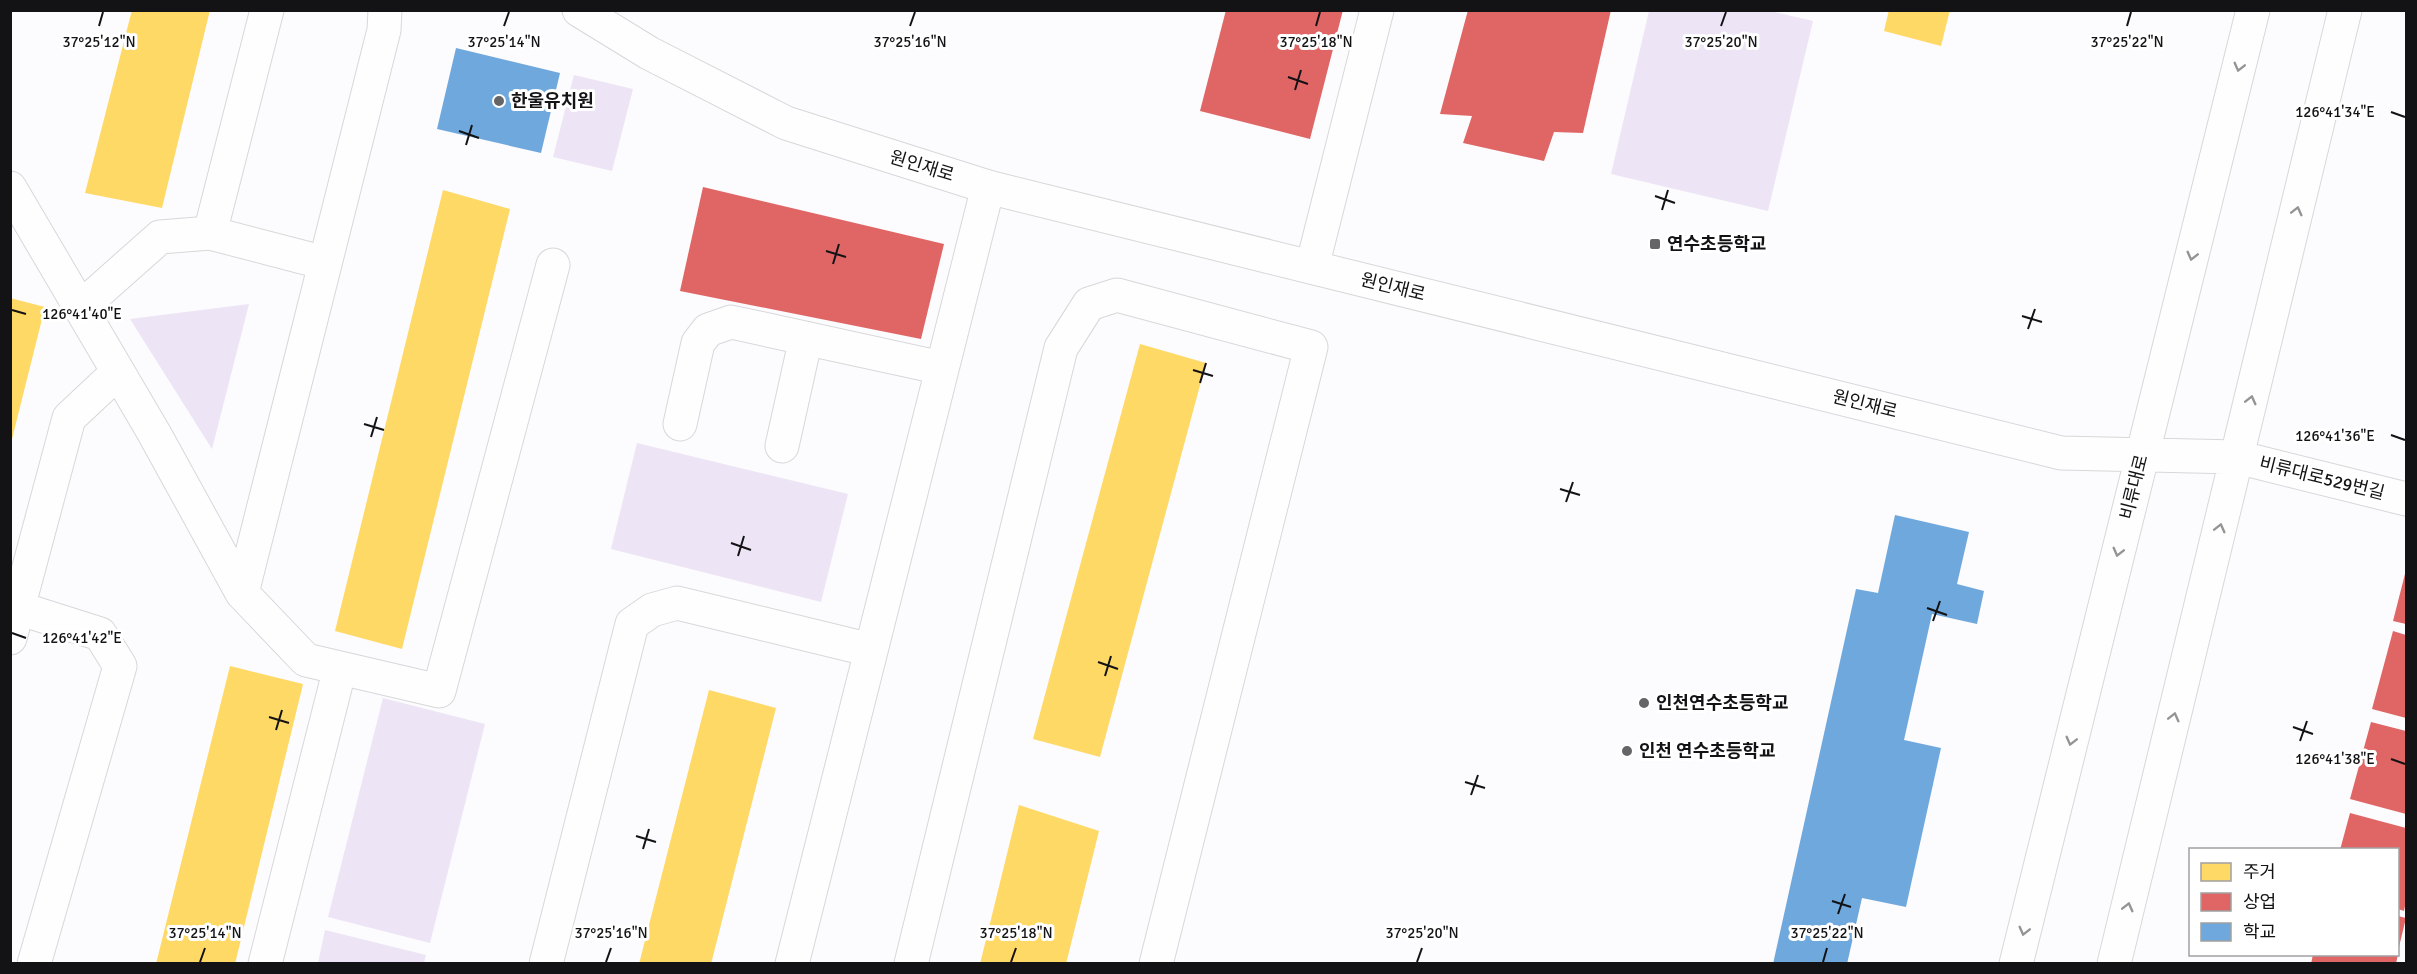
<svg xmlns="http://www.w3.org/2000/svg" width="2417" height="974" font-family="Signika,'Noto Sans KR',sans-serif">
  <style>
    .green { fill: #ede5f5 }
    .homes { fill: #ffd966 }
    .shops { fill: #e06666 }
    .schools { fill: #6fa8dc }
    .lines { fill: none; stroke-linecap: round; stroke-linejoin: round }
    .minor-casing { stroke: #d8d7d9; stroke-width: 35 }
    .major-casing { stroke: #d8d7d9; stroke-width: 35 }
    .minor { stroke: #fffeff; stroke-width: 33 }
    .major { stroke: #fffeff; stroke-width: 33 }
    .oneway { stroke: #959495 }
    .ticks { fill: none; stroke: #131214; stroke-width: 2 }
    .poi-dot { fill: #656466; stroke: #fff; stroke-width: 2 }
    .labels { text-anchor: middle; stroke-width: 6; stroke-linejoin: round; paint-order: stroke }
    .poi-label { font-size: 18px; font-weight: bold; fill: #131214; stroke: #fff; text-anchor: start }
    .street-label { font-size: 18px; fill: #131214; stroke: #fff }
    .ticks-label { font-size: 15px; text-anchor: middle; fill: #131214; stroke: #fff; stroke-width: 6; stroke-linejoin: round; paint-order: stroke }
  </style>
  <rect width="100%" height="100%" fill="#fcfbfd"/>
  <!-- green -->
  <path class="green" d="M 1649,11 L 1770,11 L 1813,21 L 1768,211 L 1611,174 Z
    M 574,75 L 633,89 L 612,171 L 553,157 Z
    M 249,304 L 212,449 L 130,319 Z
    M 637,443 L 848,494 L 821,602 L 611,549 Z
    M 383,698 L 485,724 L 430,943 L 328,917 Z
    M 325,930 L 426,955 L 424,963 L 318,963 Z"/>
  <!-- homes -->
  <path class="homes" d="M 132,10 L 210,10 L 162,208 L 85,193 Z
    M 1889,10 L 1950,10 L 1941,46 L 1884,31 Z
    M 443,190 L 510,209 L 402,649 L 335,631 Z
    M 10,298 L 45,307 L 11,443 L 10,443 Z
    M 1140,344 L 1206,363 L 1100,757 L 1033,739 Z
    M 230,666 L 303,684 L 235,964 L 156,964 Z
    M 709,690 L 776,708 L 711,964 L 639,964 Z
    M 1019,805 L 1099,831 L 1066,964 L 980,964 Z"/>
  <!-- shops -->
  <path class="shops" d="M 1226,10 L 1343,10 L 1310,139 L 1200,111 Z
    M 1468,10 L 1611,10 L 1583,133 L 1554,132 L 1544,161 L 1463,143 L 1472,116 L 1440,114 Z
    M 703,187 L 944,244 L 921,339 L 680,291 Z
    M 2406,570 L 2406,624 L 2393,621 Z
    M 2393,631 L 2406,635 L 2406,718 L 2372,709 Z
    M 2371,722 L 2406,731 L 2406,814 L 2350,799 Z
    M 2350,813 L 2406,828 L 2406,901 L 2404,911 L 2398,909 L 2398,850 L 2340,850 Z
    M 2398,916 L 2406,918 L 2398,951 Z
    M 2313,954 L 2398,954 L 2396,964 L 2311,964 Z"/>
  <!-- schools -->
  <path class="schools" d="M 456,48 L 560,73 L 541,153 L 437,129 Z
    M 1895,515 L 1969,532 L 1957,584 L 1984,591 L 1977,624 L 1932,614 L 1904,740 L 1941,748 L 1906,907 L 1862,898 L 1847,964 L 1773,964 L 1856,589 L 1878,593 Z"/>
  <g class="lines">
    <!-- minor casing -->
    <g class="minor-casing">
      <path id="minor" d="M 10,188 L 154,433 L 242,593 L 306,660 L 439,691 L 553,265
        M 210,233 L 267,10
        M 1312,267 L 1377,10
        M 80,308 L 160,237 L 210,233 L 325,263
        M 680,424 L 698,343 L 708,330 L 731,322 L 942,368
        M 782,446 L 806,338
        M 2237,457 L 2406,499
        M 242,593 L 384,30 L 385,10
        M 18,608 L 100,634 L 120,666 L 34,964
        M 10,638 L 69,418 L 118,372
        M 265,964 L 340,668
        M 546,964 L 632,624 L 652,610 L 677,603 L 871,650
        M 792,964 L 988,187
        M 911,964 L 1061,348 L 1089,304 L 1117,295 L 1311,347 L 1156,964"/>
    </g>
    <!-- major casing -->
    <g class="major-casing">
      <path id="major" d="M 579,10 L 649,53 L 786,123 L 988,187 L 2061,453 L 2237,457
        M 2016,964 L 2253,10
        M 2114,964 L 2345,10"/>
    </g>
    <!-- minor -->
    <use href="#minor" class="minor"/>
    <!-- major -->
    <use href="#major" class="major"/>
  </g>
  <!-- one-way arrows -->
  <defs><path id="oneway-chevron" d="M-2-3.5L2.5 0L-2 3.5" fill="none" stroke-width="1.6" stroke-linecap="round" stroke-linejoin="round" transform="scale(1.5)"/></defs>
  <g class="oneway">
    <use href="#oneway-chevron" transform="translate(2239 67) rotate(104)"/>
    <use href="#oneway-chevron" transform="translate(2297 211) rotate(-76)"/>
    <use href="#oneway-chevron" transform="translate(2192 256) rotate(104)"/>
    <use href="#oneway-chevron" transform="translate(2251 400) rotate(-76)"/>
    <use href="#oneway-chevron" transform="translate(2220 528) rotate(-76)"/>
    <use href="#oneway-chevron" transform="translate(2118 552) rotate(104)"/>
    <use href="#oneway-chevron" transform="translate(2174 717) rotate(-76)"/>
    <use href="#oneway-chevron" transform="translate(2071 741) rotate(104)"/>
    <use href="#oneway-chevron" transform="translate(2128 907) rotate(-76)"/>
    <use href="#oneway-chevron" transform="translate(2024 931) rotate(104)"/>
  </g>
  <!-- ticks -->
  <path class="ticks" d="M 99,26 L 103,12M 504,26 L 509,12M 910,26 L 915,12M 1316,26 L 1320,12M 1721,26 L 1726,12M 2127,26 L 2131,12M 1288,77 L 1308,84M 1295,90 L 1301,70M 2391,112 L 2405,117M 459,131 L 479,138M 466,145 L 472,125M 1655,196 L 1675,203M 1662,210 L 1668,190M 826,251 L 846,257M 833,264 L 839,244M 12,310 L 26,314M 2022,316 L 2042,322M 2028,329 L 2035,309M 1193,370 L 1213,376M 1200,383 L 1206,363M 364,424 L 384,430M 2391,435 L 2405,440M 371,437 L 377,417M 1560,489 L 1580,495M 1566,502 L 1573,482M 731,543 L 751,550M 738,556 L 744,536M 1927,608 L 1947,615M 1933,621 L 1940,601M 12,633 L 26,638M 1098,662 L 1118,669M 1105,676 L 1111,656M 269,717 L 289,723M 2293,727 L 2313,734M 276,730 L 282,710M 2300,741 L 2307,721M 2391,759 L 2405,764M 1465,782 L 1485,788M 1471,795 L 1478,775M 636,836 L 656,842M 643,849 L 649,829M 1832,901 L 1851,907M 1838,914 L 1845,894M 200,962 L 205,948M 606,962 L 611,948M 1011,962 L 1016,948M 1417,962 L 1422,948M 1823,962 L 1827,948"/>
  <!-- markers -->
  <g class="poi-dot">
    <circle cx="499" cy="101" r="6"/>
    <rect x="1649" y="238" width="12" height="12" rx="3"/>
    <circle cx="1644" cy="703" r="6"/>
    <circle cx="1627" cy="751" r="6"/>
  </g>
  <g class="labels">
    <!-- poi labels -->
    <g class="poi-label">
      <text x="511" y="107">한울유치원</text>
      <text x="1667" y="250">연수초등학교</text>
      <text x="1656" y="709">인천연수초등학교</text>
      <text x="1639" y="757">인천 연수초등학교</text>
    </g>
    <!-- street labels -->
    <g class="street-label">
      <text transform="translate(922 166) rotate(17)" y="6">원인재로</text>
      <text transform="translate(1393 287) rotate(14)" y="6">원인재로</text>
      <text transform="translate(1865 404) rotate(14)" y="6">원인재로</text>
      <text transform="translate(2322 478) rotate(14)" y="6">비류대로529번길</text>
      <text transform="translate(2134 487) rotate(-76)" y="6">비류대로</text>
    </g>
  </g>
  <g class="ticks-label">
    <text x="99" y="47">37°25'12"N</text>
    <text x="504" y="47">37°25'14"N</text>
    <text x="910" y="47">37°25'16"N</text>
    <text x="1316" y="47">37°25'18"N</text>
    <text x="1721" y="47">37°25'20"N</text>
    <text x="2127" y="47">37°25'22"N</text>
    <text x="2335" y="117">126°41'34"E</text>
    <text x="82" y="319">126°41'40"E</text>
    <text x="2335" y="441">126°41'36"E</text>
    <text x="82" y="643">126°41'42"E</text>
    <text x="2335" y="764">126°41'38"E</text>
    <text x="205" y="938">37°25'14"N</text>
    <text x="611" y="938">37°25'16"N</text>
    <text x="1016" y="938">37°25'18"N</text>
    <text x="1422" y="938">37°25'20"N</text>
    <text x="1827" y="938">37°25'22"N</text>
  </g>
  <!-- border -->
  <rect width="2417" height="974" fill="none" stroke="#131214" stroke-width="24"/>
  <!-- legend -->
  <rect x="2189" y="848" width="210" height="108" fill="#ffffff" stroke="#a1a0a1" stroke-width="1.5"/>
  <rect x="2201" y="863" width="30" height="18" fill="#ffd966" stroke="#a1a0a1" stroke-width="1.5"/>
  <text x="2243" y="878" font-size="18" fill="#131214">주거</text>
  <rect x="2201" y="893" width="30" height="18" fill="#e06666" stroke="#a1a0a1" stroke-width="1.5"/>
  <text x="2243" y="908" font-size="18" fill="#131214">상업</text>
  <rect x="2201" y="923" width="30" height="18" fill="#6fa8dc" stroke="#a1a0a1" stroke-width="1.5"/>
  <text x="2243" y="938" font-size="18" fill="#131214">학교</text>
</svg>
